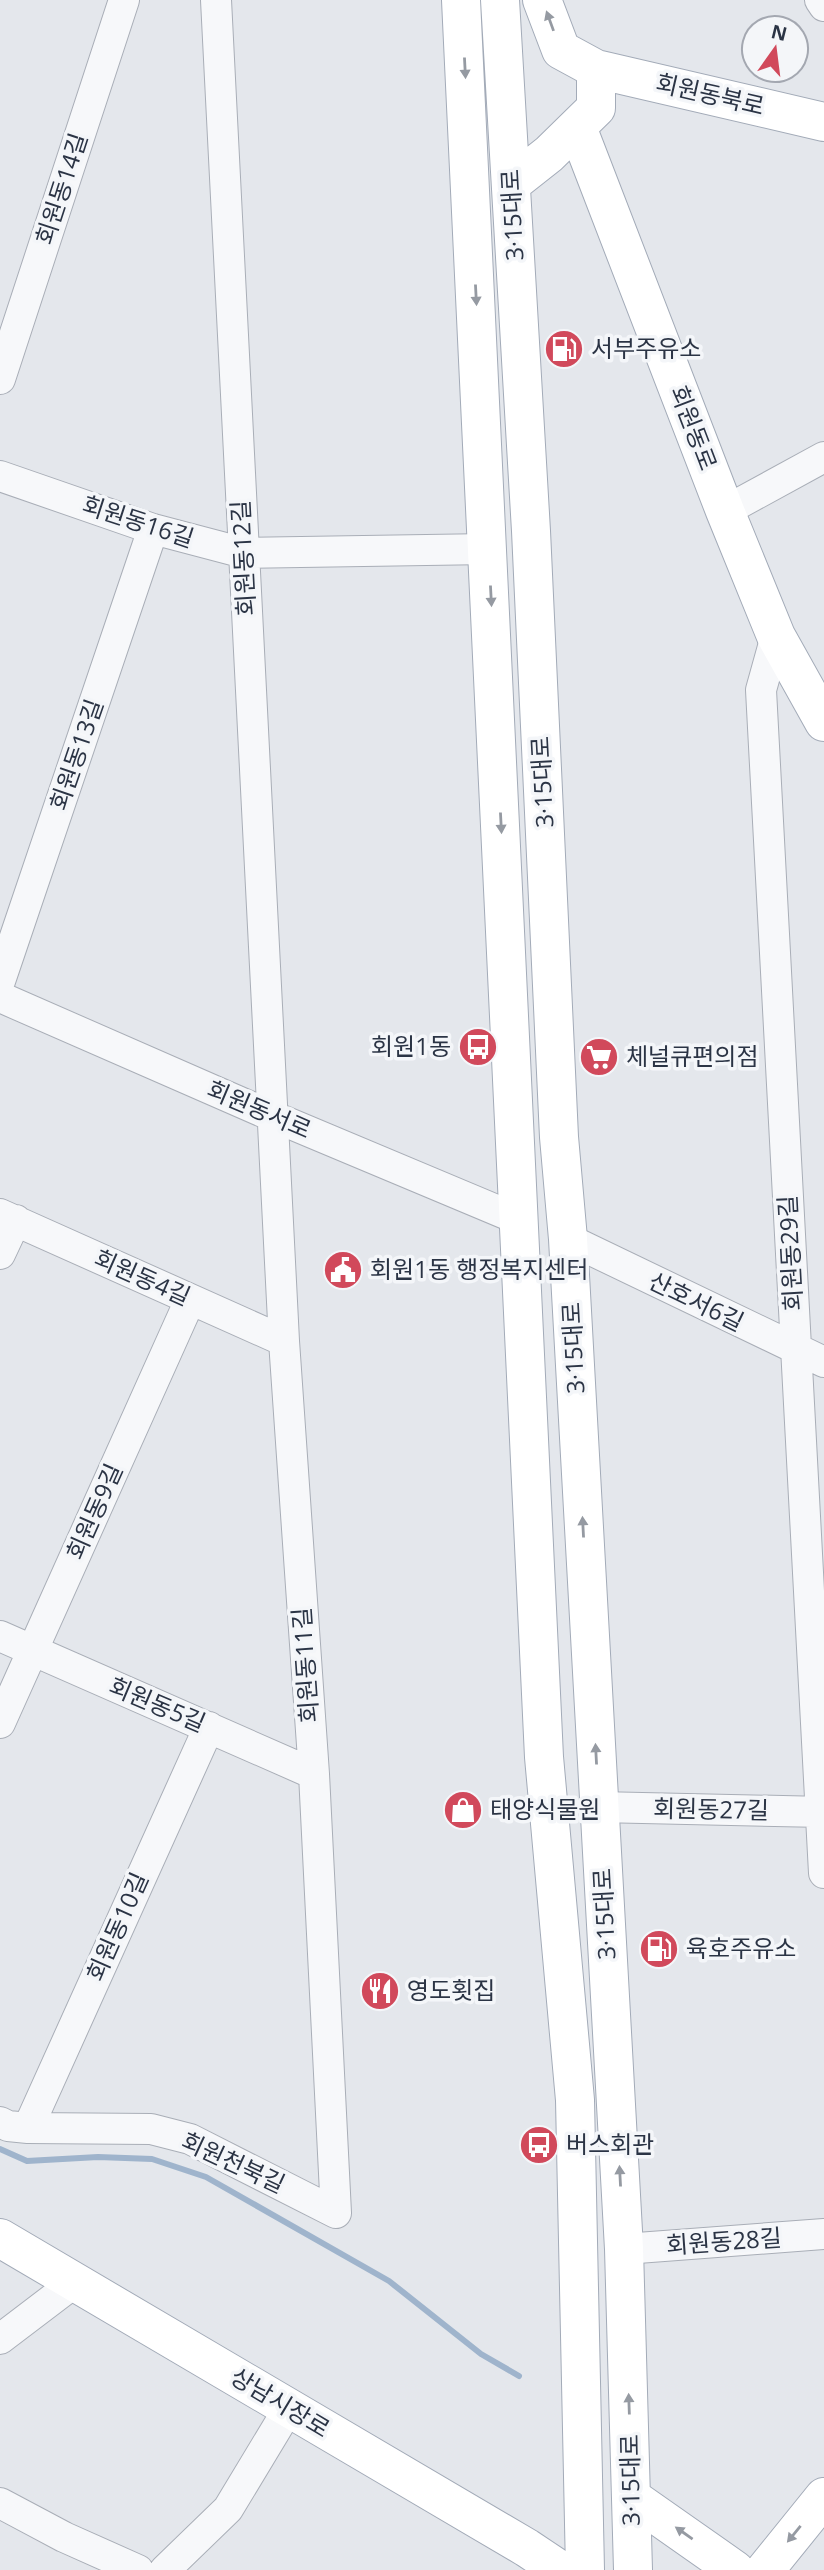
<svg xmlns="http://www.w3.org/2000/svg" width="824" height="2570" font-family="'Open Sans','Noto Sans KR',sans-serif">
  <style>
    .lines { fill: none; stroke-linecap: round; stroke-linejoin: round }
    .stream { stroke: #9fb4cc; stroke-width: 6 }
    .minor-casing { stroke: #a9aeb7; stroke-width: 32 }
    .major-casing { stroke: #a3abb8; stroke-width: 40 }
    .minor { stroke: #f7f8fa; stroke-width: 30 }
    .major { stroke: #fff; stroke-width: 38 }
    .oneway { fill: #959aa2 }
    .labels { text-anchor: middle; stroke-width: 7; stroke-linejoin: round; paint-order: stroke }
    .street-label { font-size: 24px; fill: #2b3445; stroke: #f4f6f9 }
    .poi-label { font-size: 24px; fill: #2b3445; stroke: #f4f6f9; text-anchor: start }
  </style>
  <rect width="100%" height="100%" fill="#e4e7ec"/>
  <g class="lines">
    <!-- stream -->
    <path class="stream" d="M 0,2149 L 27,2161 L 98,2157 L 152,2159 L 206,2177 L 389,2281 L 481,2354 L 519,2376"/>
    <!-- minor casing -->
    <g class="minor-casing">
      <path id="minor" d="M 216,0 L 284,1341 L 314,1774 L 336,2213
        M 820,0 L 824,6
        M 0,379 L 124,0
        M 0,476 L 153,529 L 244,553 L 489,549
        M 725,511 L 824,457
        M 776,636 L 761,690 L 824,1873
        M 0,981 L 153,529
        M 0,997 L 272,1116 L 520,1220
        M 0,1214 L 284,1341
        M 568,1239 L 824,1362
        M 0,1254 L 16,1220
        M 0,1636 L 314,1774
        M 0,1723 L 190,1300
        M 598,1807 L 824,1812
        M 0,2122 L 8,2126 L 28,2128 L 151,2129 L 190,2139 L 336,2213
        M 28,2128 L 209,1727
        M 624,2249 L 824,2234
        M 0,2339 L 75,2282
        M 0,2503 L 64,2537 L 138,2570
        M 165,2570 L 228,2509 L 289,2408"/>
    </g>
    <!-- major casing -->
    <g class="major-casing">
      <path id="major" d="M 461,0 L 544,1757 L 575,2100 L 585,2570
        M 500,0 L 531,531 L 559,1137 L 568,1239 L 624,2249 L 633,2570
        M 542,0 L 561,50 L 596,69 L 824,122
        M 577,127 L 725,511 L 776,636 L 824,722
        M 511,184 L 549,154 L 596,108 L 596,69
        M 0,2238 L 527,2548 L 560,2570
        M 631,2497 L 735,2570
        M 765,2570 L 824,2497"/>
    </g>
    <!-- minor -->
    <use href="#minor" class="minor"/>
    <!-- major -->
    <use href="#major" class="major"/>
  </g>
  <!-- one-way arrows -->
  <defs><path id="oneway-solid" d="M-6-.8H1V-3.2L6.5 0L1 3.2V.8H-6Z" transform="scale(1.75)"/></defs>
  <g class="oneway">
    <use href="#oneway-solid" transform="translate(550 21) rotate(-110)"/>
    <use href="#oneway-solid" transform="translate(465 68) rotate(87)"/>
    <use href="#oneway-solid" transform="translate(476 295) rotate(87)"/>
    <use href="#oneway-solid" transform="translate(491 596) rotate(87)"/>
    <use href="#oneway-solid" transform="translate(501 823) rotate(87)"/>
    <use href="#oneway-solid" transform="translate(583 1527) rotate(-93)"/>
    <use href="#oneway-solid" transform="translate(596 1754) rotate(-93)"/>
    <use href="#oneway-solid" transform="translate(620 2176) rotate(-93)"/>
    <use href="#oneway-solid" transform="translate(629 2404) rotate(-92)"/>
    <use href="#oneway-solid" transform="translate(684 2533) rotate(-145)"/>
    <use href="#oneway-solid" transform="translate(794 2534) rotate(129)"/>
  </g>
  <!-- icons -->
  <defs>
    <g id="fuel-disc" transform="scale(2.0125)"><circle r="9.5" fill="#d1495b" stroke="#f4f6f9"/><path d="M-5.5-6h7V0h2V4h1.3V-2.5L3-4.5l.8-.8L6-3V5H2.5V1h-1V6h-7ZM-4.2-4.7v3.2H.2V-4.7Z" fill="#fff"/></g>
    <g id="bus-disc" transform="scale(2.0125)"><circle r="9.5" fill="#d1495b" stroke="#f4f6f9"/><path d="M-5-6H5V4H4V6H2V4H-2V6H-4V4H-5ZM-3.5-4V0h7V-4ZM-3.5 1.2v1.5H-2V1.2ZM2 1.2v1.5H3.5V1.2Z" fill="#fff"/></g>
    <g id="supermarket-disc" transform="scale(2.0125)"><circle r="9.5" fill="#d1495b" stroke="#f4f6f9"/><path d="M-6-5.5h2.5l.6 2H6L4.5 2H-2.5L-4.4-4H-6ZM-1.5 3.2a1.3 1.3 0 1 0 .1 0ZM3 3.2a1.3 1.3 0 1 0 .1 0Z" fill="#fff"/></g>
    <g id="civic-disc" transform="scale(2.0125)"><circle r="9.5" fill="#d1495b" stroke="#f4f6f9"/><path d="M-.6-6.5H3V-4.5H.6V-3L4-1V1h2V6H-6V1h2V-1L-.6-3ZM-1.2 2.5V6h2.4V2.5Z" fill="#fff"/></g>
    <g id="shop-disc" transform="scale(2.0125)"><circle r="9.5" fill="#d1495b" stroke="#f4f6f9"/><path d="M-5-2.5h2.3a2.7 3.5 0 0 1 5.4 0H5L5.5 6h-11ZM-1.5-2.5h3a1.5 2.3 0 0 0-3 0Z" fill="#fff"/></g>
    <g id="restaurant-disc" transform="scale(2.0125)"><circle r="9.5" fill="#d1495b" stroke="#f4f6f9"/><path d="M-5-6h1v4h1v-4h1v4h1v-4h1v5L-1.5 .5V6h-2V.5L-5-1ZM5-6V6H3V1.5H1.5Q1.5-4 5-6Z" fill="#fff"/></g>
  </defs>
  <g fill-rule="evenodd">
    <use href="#fuel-disc" x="564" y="349"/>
    <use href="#bus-disc" x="478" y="1047"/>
    <use href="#supermarket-disc" x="599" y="1057"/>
    <use href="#civic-disc" x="343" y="1270"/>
    <use href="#shop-disc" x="463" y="1810"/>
    <use href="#fuel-disc" x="659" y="1949"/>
    <use href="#restaurant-disc" x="380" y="1991"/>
    <use href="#bus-disc" x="539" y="2145"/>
  </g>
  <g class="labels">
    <!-- street labels -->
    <g class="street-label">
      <text transform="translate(710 95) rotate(13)" y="8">회원동북로</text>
      <text transform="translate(62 189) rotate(-72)" y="8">회원동14길</text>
      <text transform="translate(513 215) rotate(-93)" y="8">3·15대로</text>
      <text transform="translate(693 428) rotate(69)" y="8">회원동로</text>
      <text transform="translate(138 522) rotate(18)" y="8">회원동16길</text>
      <text transform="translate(244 558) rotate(-93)" y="8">회원동12길</text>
      <text transform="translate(77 755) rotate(-71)" y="8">회원동13길</text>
      <text transform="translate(543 782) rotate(-93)" y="8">3·15대로</text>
      <text transform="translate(259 1110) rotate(23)" y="8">회원동서로</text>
      <text transform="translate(791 1253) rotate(-93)" y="8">회원동29길</text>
      <text transform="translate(142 1278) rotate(24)" y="8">회원동4길</text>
      <text transform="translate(696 1302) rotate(26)" y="8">산호서6길</text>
      <text transform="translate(574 1348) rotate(-93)" y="8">3·15대로</text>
      <text transform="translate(95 1512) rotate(-66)" y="8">회원동9길</text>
      <text transform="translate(306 1665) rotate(-94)" y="8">회원동11길</text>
      <text transform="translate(157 1705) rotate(23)" y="8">회원동5길</text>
      <text transform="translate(711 1810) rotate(1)" y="8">회원동27길</text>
      <text transform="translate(605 1914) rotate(-93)" y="8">3·15대로</text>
      <text transform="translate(118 1927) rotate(-66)" y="8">회원동10길</text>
      <text transform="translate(233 2163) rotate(25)" y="8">회원천북길</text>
      <text transform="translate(724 2242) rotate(-4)" y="8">회원동28길</text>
      <text transform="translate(280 2403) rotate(31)" y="8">상남시장로</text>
      <text transform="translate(631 2480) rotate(-91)" y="8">3·15대로</text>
    </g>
    <!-- poi labels -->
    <g class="poi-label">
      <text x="591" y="357">서부주유소</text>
      <text x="451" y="1055" text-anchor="end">회원1동</text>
      <text x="626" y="1065">체널큐편의점</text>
      <text x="370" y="1278">회원1동 행정복지센터</text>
      <text x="490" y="1818">태양식물원</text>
      <text x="686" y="1957">육호주유소</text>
      <text x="407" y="1999">영도횟집</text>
      <text x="566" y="2153">버스회관</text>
    </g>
  </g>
  <!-- north arrow -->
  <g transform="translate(775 49) rotate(14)"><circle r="33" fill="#f4f6f9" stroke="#a4a8b1" stroke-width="2"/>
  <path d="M0-5L12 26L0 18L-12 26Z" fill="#d1495b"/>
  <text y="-10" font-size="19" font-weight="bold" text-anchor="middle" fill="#2b3445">N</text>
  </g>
</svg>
